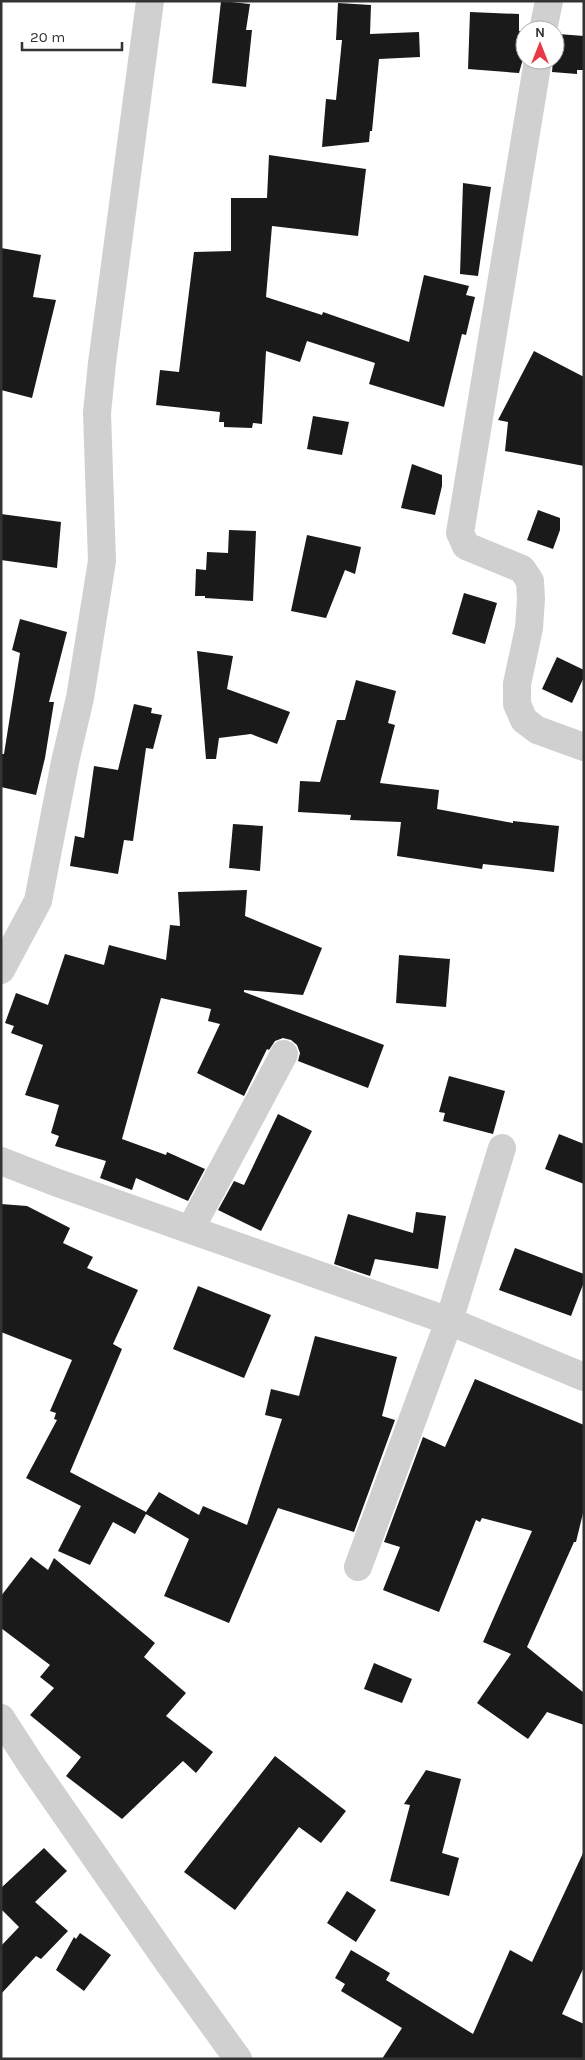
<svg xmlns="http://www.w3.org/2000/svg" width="585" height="2060" font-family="Karla,sans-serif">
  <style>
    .building { fill: #1a1a1a }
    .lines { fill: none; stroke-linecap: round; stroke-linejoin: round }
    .street { stroke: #d0d0d0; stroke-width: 28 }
  </style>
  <rect width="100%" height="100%" fill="#fff"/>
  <!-- building -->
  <path class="building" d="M 221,1 L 250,4 L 246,30 L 252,30 L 246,87 L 212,83 Z
    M 338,3 L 371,5 L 370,34 L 419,32 L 420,57 L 379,59 L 372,131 L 370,131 L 369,142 L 322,147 L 326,99 L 336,100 L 342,40 L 336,40 Z
    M 470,12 L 519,14 L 519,31 L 525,32 L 525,52 L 519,73 L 468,69 Z
    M 558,34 L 584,36 L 584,70 L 577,70 L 577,74 L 552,72 L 553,60 L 555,60 L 555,40 Z
    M 269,155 L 366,169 L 358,236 L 272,226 L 266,297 L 322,315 L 323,312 L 409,342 L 424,275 L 469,286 L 466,295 L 475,297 L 466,335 L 462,334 L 444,407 L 369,384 L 375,363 L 307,341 L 300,362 L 266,351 L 262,424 L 253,423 L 252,428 L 224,427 L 224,422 L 219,422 L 220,412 L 156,405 L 160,370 L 179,372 L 194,252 L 231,251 L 231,198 L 267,198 Z
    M 463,183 L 491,187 L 478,276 L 460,274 Z
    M 1,248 L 41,255 L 33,297 L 56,300 L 32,398 L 1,390 Z
    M 534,351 L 584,377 L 584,466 L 505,451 L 508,422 L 498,420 Z
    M 313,416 L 349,422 L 342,455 L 307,449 Z
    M 412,464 L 442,475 L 442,486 L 435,515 L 401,508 Z
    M 538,510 L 560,518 L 560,530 L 553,549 L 527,540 Z
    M 1,514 L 61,522 L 57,568 L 1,560 Z
    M 229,530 L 256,531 L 253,601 L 205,598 L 205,596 L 195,596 L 196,569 L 206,570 L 207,552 L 228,553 Z
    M 307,535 L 361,547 L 355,574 L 345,570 L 326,618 L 291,611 Z
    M 464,593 L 497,603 L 485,644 L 452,634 Z
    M 20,619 L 67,632 L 49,702 L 54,702 L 45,758 L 36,795 L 1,787 L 1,754 L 4,754 L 20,653 L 12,650 Z
    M 197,651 L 233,656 L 227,689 L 290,712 L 277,744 L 251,734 L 219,738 L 216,759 L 206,759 Z
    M 557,657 L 584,670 L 584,677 L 572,703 L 542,689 Z
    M 356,680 L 396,691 L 388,723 L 395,725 L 380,783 L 439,790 L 437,809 L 513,823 L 513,821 L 559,826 L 554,872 L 483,864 L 482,869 L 397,856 L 401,822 L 350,820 L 351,815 L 298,812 L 300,781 L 320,782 L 337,720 L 345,720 Z
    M 134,704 L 152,708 L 151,713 L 162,715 L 153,749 L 146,748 L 133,841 L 124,840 L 118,874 L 70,866 L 75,836 L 84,838 L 94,766 L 118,770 Z
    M 233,824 L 263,826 L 260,871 L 229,868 Z
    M 247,890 L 245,916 L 322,948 L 303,995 L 244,990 L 244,992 L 384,1045 L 368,1088 L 298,1061 L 300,1053 L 297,1045 L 291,1040 L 283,1038 L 275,1041 L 269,1050 L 267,1049 L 244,1096 L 197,1073 L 220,1024 L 208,1021 L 211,1009 L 161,998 L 122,1139 L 166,1155 L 167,1152 L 205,1169 L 188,1201 L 136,1178 L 132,1190 L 100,1178 L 106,1161 L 55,1146 L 59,1136 L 51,1133 L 59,1105 L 25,1095 L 43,1045 L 11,1033 L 14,1026 L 5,1023 L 16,993 L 48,1005 L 65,954 L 104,965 L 109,945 L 166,960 L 170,925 L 180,926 L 178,892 Z
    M 399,955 L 450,959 L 446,1007 L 396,1003 Z
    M 449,1076 L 505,1091 L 493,1134 L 443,1121 L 445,1113 L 439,1112 Z
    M 278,1114 L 312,1131 L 261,1231 L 218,1210 L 234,1181 L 244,1185 Z
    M 559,1134 L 584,1144 L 584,1184 L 545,1169 Z
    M 1,1204 L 27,1206 L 70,1228 L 63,1243 L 93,1257 L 87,1268 L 138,1290 L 113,1344 L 122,1349 L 70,1472 L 146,1512 L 159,1492 L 199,1515 L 203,1506 L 247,1525 L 282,1419 L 265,1415 L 271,1389 L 299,1396 L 315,1336 L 397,1357 L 382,1416 L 395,1420 L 354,1532 L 278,1508 L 229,1623 L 164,1596 L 189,1539 L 146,1514 L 135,1534 L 113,1522 L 90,1565 L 58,1551 L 81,1506 L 26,1478 L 57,1420 L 54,1419 L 56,1413 L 50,1411 L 72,1360 L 1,1332 Z
    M 416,1212 L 446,1216 L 438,1269 L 375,1259 L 370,1276 L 334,1264 L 348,1214 L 413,1233 Z
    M 515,1248 L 584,1274 L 584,1282 L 571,1316 L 499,1290 Z
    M 198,1286 L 271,1315 L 244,1378 L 173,1349 Z
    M 475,1379 L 584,1425 L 584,1509 L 576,1542 L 574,1542 L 527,1647 L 584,1693 L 584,1725 L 547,1712 L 528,1739 L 477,1703 L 511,1654 L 483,1642 L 532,1531 L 482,1518 L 480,1522 L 476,1520 L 439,1612 L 383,1590 L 400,1547 L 384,1542 L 423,1437 L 445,1447 Z
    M 31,1557 L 48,1570 L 54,1558 L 155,1643 L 144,1657 L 186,1693 L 166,1716 L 213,1752 L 196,1773 L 183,1761 L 122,1819 L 66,1776 L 81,1757 L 30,1715 L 54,1688 L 40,1677 L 50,1665 L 1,1628 L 1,1596 Z
    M 374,1663 L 412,1679 L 402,1703 L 364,1689 Z
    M 275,1756 L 346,1811 L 321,1843 L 299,1827 L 235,1910 L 184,1872 Z
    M 426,1770 L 461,1779 L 442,1853 L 459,1858 L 449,1896 L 390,1881 L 410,1805 L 404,1804 Z
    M 44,1848 L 67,1871 L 35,1902 L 68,1931 L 41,1959 L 36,1956 L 1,1994 L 1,1946 L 19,1927 L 1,1909 L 1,1888 Z
    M 584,1851 L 584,1967 L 562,2014 L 584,2024 L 584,2059 L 382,2059 L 402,2028 L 341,1991 L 345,1984 L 335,1978 L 351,1950 L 390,1973 L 386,1980 L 473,2034 L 510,1950 L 532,1962 Z
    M 347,1891 L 376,1910 L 356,1942 L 327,1923 Z
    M 80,1933 L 111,1955 L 84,1991 L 56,1970 L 74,1937 L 76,1939 Z"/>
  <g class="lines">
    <!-- street -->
    <path class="street" d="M 543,30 L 549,1
      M 538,60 L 460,533 L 466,546 L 522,569 L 530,581 L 531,599 L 529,628 L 517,684 L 517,704 L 524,720 L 537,730 L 584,747
      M 1,970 L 38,901 L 65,762 L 80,698 L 102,561 L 97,413 L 102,363 L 150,1
      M 1,1161 L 55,1182 L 449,1321 L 584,1377
      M 190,1230 L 284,1054
      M 358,1567 L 449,1321 L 502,1148
      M 1,1718 L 32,1766 L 168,1962 L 238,2059"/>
  </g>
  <!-- border -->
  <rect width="585" height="2060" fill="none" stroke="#333333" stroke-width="5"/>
  <!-- north arrow -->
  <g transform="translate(540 45)"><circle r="24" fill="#ffffff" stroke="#adadad"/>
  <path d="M0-4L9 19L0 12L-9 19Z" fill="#e63946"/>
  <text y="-8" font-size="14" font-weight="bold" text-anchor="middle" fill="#333333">N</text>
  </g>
  <!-- scale -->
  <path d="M22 42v8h100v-8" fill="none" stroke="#333333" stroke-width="2.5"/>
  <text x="30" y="42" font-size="15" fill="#333333" stroke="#ffffff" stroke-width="4" paint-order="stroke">20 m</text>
</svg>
